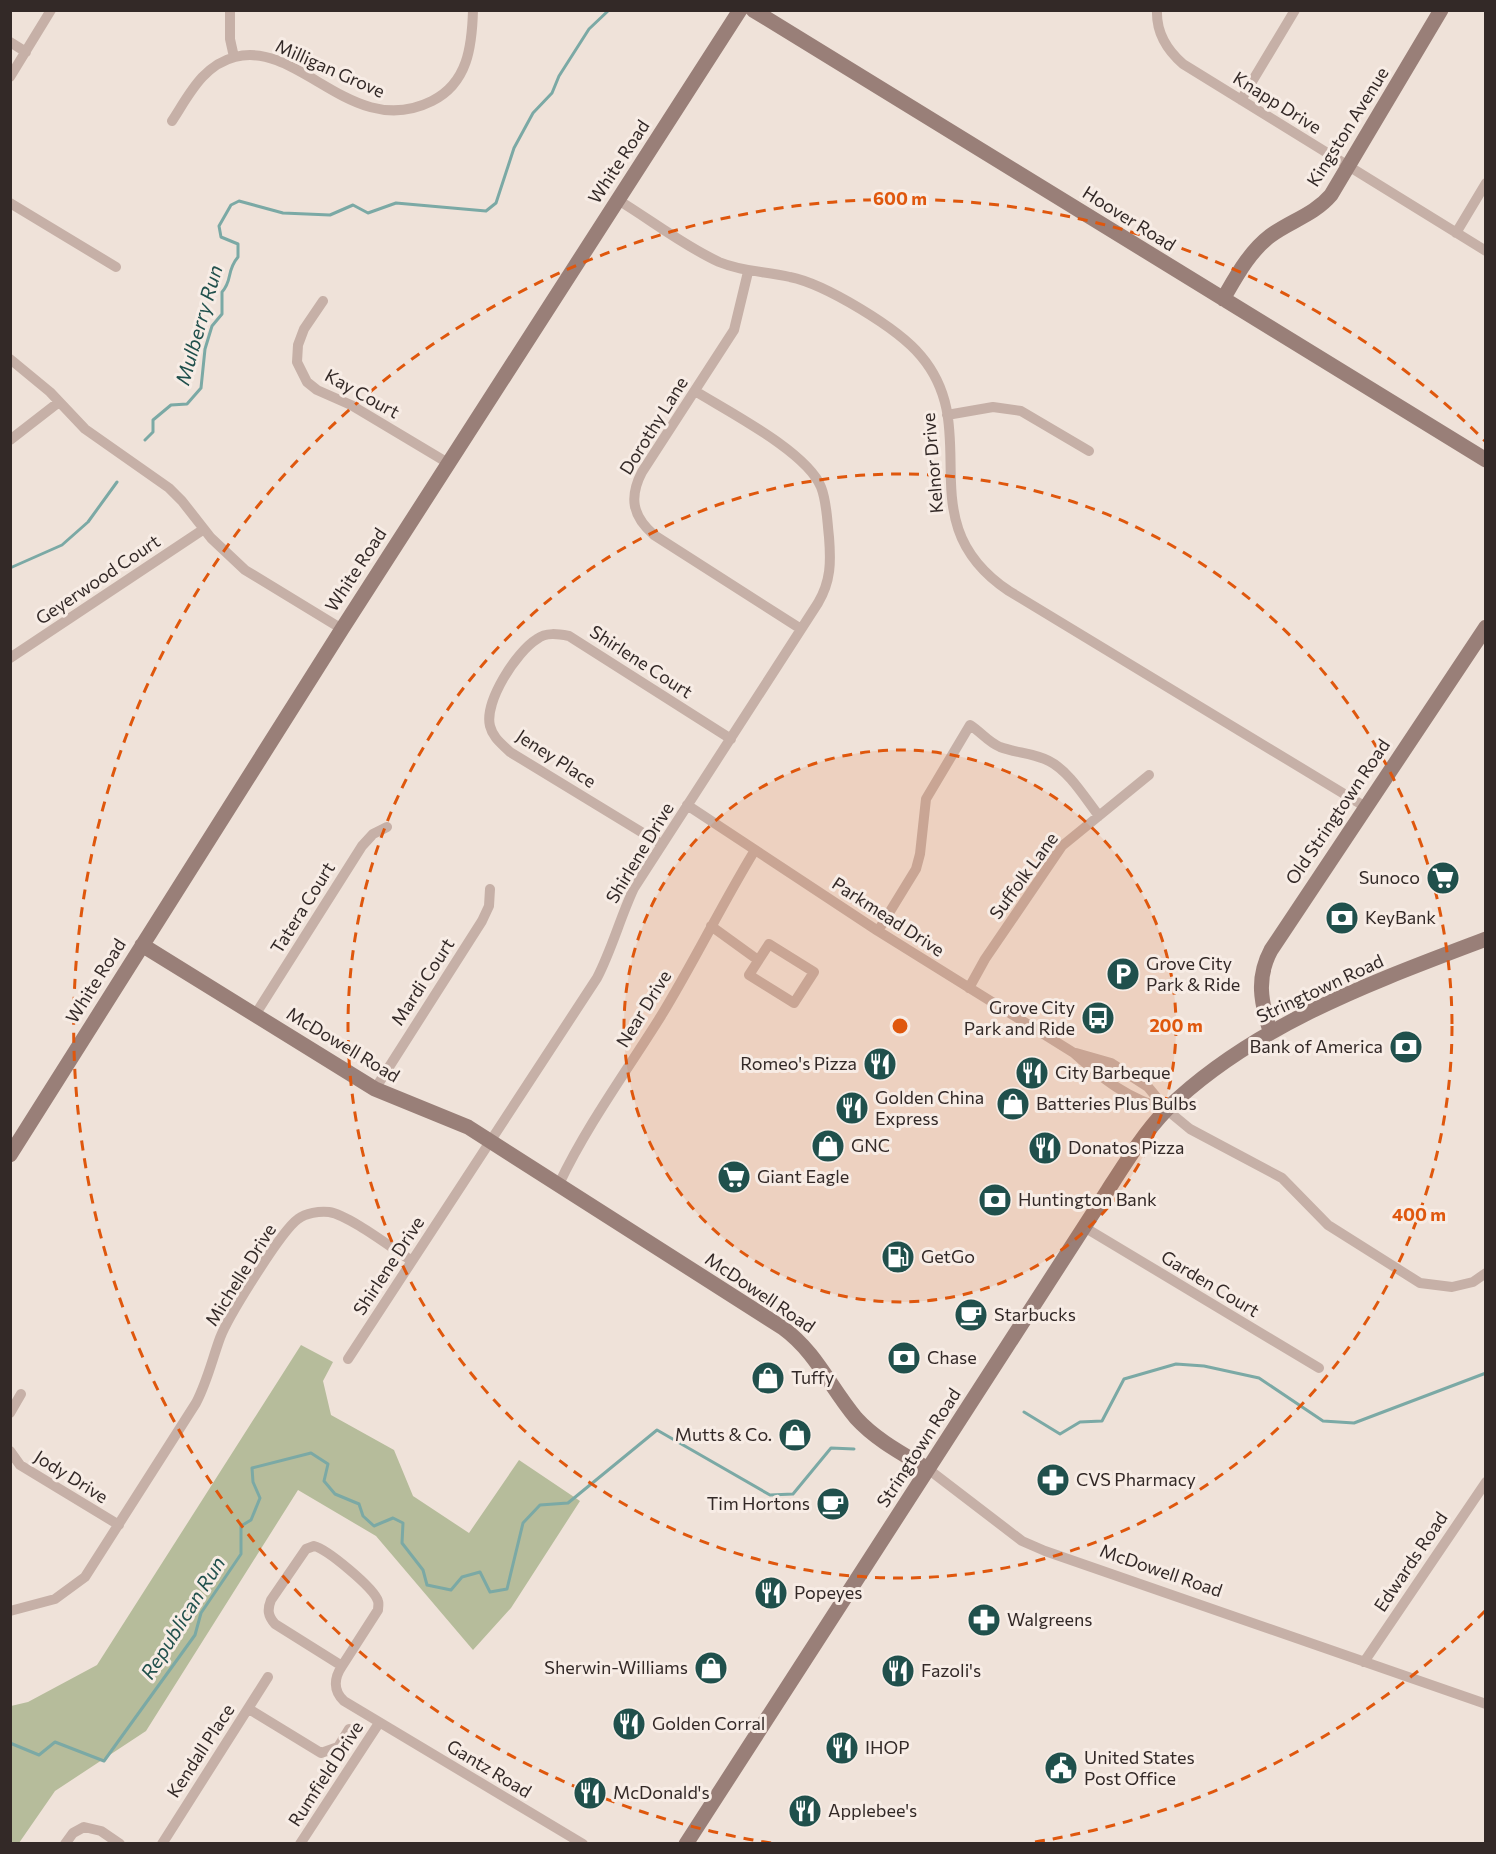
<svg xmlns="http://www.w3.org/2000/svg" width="1496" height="1854" font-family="Commissioner,sans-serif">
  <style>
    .green { fill: #b6bc9b }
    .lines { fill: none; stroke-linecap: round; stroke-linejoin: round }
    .stream { stroke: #7ba9a5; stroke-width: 3 }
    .street { stroke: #c6b0a7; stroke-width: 10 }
    .secondary { stroke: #997f78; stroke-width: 15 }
    .ring { fill: none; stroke: #df570d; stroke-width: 3; stroke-dasharray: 10 8 }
    .labels { text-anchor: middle; stroke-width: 6; stroke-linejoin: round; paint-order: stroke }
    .street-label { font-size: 18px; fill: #332927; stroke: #f7ece5 }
    .poi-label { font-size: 18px; fill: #332927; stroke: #f7ece5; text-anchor: start }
    .water-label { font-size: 20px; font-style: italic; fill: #20504c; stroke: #f7ece5 }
    .centre { fill: #df570d; stroke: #f7ece5; stroke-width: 3 }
    .ring-label { font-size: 18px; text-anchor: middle; font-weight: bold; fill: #df570d; stroke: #f7ece5; stroke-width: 6; stroke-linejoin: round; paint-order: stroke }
  </style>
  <rect width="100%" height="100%" fill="#efe2d9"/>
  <!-- green -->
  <path class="green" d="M 301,1345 L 333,1362 L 323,1381 L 331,1415 L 394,1450 L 413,1496 L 469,1533 L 519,1460 L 580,1501 L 511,1608 L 473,1650 L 376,1536 L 298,1490 L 146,1731 L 55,1791 L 19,1843 L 11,1843 L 11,1706 L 28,1702 L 97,1665 Z"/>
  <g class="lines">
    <!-- stream -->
    <path class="stream" d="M 145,440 L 153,432 L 153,420 L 171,405 L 187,404 L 201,388 L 205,349 L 212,326 L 222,314 L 222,292 C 233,280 226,271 238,257 L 238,244 L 221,237 L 219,226 L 231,205 L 239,201 L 283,213 L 330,215 L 353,205 L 368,213 L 396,203 L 486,211 L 496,203 L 514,148 L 533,113 L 552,93 L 559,76 L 589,29 L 609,10
      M 10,568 L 62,545 L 88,522 L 117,482
      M 1024,1412 L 1060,1434 L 1080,1422 L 1102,1421 L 1124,1379 L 1176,1364 L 1204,1366 L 1259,1378 L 1323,1421 L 1354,1423 L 1486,1373
      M 10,1743 L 39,1755 L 55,1742 L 104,1761 L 195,1635 L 201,1613 L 241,1554 L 241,1526 L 251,1520 L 260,1498 L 253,1482 L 252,1468 L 311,1453 L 328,1464 L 324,1481 L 335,1494 L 359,1504 L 363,1516 L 374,1526 L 393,1518 L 403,1523 L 402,1543 L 423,1570 L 427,1585 L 451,1590 L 462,1577 L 480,1572 L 490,1592 L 507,1589 L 523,1523 L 540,1505 L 568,1503 L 657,1430 L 770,1495 L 793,1494 L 831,1448 L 854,1449"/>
    <!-- street -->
    <path class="street" d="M 230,10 L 230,39 L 234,57
      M 1157,10 C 1156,33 1167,50 1183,64 L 1486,251
      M 10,42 L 26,52
      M 10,77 L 51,10
      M 1241,100 L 1295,10
      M 172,121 C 189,95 203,65 235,57 C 300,40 352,141 432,101 C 468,83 472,46 473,10
      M 618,200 C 651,220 684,246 719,262 C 743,272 765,271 790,277 C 825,284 898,328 921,356 C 986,433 906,522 1009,591 L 1364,806
      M 10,203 L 116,267
      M 1456,233 L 1486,183
      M 748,272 L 734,330 L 642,472 C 629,497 632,516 654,535 L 801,629
      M 323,301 L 304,329 L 298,345 L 297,362 L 307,382 L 317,390 L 351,405 L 448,463
      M 10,359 L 50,392 L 85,429 L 169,488 L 182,501 L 211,538 L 245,570 L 342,629
      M 947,415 L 993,407 L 1021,411 L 1089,451
      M 10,440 L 59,402
      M 10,658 L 204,529
      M 687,805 L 878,931 L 1074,1053 C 1105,1081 1127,1098 1167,1110
      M 661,844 L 510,752 C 502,744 493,738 490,726 C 484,702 516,652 537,639 C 546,632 558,634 569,636 L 731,739
      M 711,926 L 758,960
      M 878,931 L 916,869 L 920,854 L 926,799 L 970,725 C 981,732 988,742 1000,747 C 1016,753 1034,753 1049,761 C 1069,771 1085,798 1099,816
      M 769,944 L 814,972 L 794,1003 L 749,975 Z
      M 969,988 L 985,959 L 1062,846 L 1149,775
      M 255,1015 L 362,846 L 373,834 L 387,827
      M 1076,1053 L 1111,1063 L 1148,1087 L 1167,1110 L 1190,1129 L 1282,1178 L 1328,1225 L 1420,1283 L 1452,1287 L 1473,1282 L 1486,1273
      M 375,1089 L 482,921 L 489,906 L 490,889
      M 559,1184 C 587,1125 626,1072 661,1016 C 694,962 722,904 755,850
      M 1084,1227 L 1319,1368
      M 348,1359 L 597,978 C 612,949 620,918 634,888 L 818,603 C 831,581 831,562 829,537 C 827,520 827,502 821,487 C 807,452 729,412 695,391
      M 10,1413 L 21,1394
      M 10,1451 L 20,1465 L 119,1525
      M 928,1469 L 1022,1541 L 1045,1551 L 1486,1704
      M 314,1546 C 327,1549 374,1588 378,1601 C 379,1604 378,1607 378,1610 L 342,1666 L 275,1624 C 268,1616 267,1610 271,1600 L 306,1549 Z
      M 10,1611 L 55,1599 L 85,1577 L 196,1403 C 207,1382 212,1360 220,1338 C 228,1317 281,1231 298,1219 C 306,1213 319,1211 329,1212 C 349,1215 393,1249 412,1261
      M 1364,1662 L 1486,1482
      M 342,1666 C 334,1678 333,1691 344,1701 L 583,1844
      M 249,1709 L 321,1753 L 338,1747 L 349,1729
      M 65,1844 L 73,1833 L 84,1827 L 101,1831 L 120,1844
      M 162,1844 L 268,1677
      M 300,1844 L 379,1723"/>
    <!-- secondary -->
    <path class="secondary" d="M 753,10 L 1486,460
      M 1223,299 C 1236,277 1249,252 1270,236 C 1290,221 1314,215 1331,195 L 1441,10
      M 142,945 L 375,1089 L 468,1127 L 783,1328 C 816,1352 830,1387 856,1418 C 876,1440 903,1454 928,1469
      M 1270,1031 C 1261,1002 1256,978 1271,950 L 1486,627
      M 10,1155 L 342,629 L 740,10
      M 686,1844 L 1108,1190 C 1126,1162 1144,1133 1167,1109 C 1255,1024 1373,982 1486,939"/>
  </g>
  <!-- distance rings -->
  <circle cx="900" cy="1026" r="276" fill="#df570d" fill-opacity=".12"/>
  <g class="ring">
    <circle cx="900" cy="1026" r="276"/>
    <circle cx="900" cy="1026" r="552"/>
    <path d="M1485 1611A827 827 0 0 1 1029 1843M771 1843A827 827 0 1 1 1485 441"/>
  </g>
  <!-- icons -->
  <defs>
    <g id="supermarket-disc" transform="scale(1.725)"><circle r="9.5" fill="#20504c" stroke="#f7ece5"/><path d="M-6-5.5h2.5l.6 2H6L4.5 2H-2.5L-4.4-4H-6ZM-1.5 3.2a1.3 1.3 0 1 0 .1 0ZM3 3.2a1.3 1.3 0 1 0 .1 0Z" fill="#fff"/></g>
    <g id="bank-disc" transform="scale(1.725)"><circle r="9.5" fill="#20504c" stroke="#f7ece5"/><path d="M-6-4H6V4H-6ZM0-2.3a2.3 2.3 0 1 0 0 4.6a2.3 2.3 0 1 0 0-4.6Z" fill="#fff"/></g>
    <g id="parking-disc" transform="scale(1.725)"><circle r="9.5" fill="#20504c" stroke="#f7ece5"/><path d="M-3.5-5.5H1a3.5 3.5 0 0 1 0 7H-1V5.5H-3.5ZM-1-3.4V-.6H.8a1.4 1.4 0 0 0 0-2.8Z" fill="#fff"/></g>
    <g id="bus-disc" transform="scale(1.725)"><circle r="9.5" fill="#20504c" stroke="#f7ece5"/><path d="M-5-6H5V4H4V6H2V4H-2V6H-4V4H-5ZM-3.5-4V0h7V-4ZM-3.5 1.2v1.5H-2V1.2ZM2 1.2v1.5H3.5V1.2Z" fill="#fff"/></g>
    <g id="restaurant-disc" transform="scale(1.725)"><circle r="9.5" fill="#20504c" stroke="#f7ece5"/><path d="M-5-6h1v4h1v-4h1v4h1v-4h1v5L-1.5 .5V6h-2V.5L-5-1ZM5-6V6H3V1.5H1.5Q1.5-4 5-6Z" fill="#fff"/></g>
    <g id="shop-disc" transform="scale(1.725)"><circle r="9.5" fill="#20504c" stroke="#f7ece5"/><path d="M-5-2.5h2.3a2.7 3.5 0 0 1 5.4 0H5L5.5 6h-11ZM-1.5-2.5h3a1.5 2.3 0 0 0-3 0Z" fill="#fff"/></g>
    <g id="fuel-disc" transform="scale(1.725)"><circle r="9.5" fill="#20504c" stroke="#f7ece5"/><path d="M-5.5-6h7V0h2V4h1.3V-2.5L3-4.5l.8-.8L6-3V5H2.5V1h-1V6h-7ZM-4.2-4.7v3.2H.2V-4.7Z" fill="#fff"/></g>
    <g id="cafe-disc" transform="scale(1.725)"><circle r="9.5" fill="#20504c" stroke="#f7ece5"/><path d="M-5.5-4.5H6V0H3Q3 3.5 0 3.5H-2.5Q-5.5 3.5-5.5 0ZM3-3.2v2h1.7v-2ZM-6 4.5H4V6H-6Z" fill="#fff"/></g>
    <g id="pharmacy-disc" transform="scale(1.725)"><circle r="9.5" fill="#20504c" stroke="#f7ece5"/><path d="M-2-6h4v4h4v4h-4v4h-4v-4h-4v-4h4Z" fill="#fff"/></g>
    <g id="civic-disc" transform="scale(1.725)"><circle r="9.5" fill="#20504c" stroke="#f7ece5"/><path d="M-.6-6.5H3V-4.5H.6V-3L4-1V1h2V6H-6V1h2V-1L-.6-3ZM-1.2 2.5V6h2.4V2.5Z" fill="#fff"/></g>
  </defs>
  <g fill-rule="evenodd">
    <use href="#supermarket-disc" x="1443" y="878"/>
    <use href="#bank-disc" x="1342" y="918"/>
    <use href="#parking-disc" x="1123" y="974"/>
    <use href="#bus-disc" x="1098" y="1018"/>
    <use href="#bank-disc" x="1406" y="1047"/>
    <use href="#restaurant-disc" x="880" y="1064"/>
    <use href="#restaurant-disc" x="1032" y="1073"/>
    <use href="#shop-disc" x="1013" y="1104"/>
    <use href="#restaurant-disc" x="852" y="1108"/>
    <use href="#shop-disc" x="828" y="1146"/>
    <use href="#restaurant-disc" x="1045" y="1148"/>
    <use href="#supermarket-disc" x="734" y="1177"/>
    <use href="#bank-disc" x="995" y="1200"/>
    <use href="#fuel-disc" x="898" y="1257"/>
    <use href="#cafe-disc" x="971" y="1315"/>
    <use href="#bank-disc" x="904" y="1358"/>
    <use href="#shop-disc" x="768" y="1378"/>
    <use href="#shop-disc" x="795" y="1435"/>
    <use href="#pharmacy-disc" x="1053" y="1480"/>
    <use href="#cafe-disc" x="833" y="1504"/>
    <use href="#restaurant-disc" x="771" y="1593"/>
    <use href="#pharmacy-disc" x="984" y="1620"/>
    <use href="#shop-disc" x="711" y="1668"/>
    <use href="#restaurant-disc" x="898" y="1671"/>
    <use href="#restaurant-disc" x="629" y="1724"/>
    <use href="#restaurant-disc" x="842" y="1748"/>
    <use href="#civic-disc" x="1061" y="1768"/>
    <use href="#restaurant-disc" x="590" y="1793"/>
    <use href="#restaurant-disc" x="805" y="1811"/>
  </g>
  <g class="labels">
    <!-- street labels -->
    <g class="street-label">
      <text transform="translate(330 69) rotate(24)" y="6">Milligan Grove</text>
      <text transform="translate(1277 103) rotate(32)" y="6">Knapp Drive</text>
      <text transform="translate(1348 127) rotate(-58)" y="6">Kingston Avenue</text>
      <text transform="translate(619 162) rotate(-57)" y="6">White Road</text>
      <text transform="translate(1129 219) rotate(32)" y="6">Hoover Road</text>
      <text transform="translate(362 394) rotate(29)" y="6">Kay Court</text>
      <text transform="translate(654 426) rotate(-58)" y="6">Dorothy Lane</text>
      <text transform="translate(933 463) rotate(-95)" y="6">Kelnor Drive</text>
      <text transform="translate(356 570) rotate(-57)" y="6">White Road</text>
      <text transform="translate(98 580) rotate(-34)" y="6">Geyerwood Court</text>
      <text transform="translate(641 662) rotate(33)" y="6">Shirlene Court</text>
      <text transform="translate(556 759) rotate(33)" y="6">Jeney Place</text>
      <text transform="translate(1338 812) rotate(-56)" y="6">Old Stringtown Road</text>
      <text transform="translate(640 853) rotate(-59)" y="6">Shirlene Drive</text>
      <text transform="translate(1024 876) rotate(-54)" y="6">Suffolk Lane</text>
      <text transform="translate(303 908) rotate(-58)" y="6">Tatera Court</text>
      <text transform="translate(888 917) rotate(33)" y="6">Parkmead Drive</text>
      <text transform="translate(96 981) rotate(-58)" y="6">White Road</text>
      <text transform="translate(423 982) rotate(-57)" y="6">Mardi Court</text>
      <text transform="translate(1320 989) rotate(-25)" y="6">Stringtown Road</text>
      <text transform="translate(644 1009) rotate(-58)" y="6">Near Drive</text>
      <text transform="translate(343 1045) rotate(31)" y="6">McDowell Road</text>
      <text transform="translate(389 1266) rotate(-57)" y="6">Shirlene Drive</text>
      <text transform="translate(241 1275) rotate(-58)" y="6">Michelle Drive</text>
      <text transform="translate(1210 1284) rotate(31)" y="6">Garden Court</text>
      <text transform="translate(760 1293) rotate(34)" y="6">McDowell Road</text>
      <text transform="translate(919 1448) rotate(-57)" y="6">Stringtown Road</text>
      <text transform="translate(71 1477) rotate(32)" y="6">Jody Drive</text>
      <text transform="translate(1411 1562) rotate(-56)" y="6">Edwards Road</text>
      <text transform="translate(1161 1571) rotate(19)" y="6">McDowell Road</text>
      <text transform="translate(201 1751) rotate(-57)" y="6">Kendall Place</text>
      <text transform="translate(489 1769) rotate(31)" y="6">Gantz Road</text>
      <text transform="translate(326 1774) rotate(-57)" y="6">Rumfield Drive</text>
    </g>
    <!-- poi labels -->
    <g class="poi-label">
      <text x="1420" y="884" text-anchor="end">Sunoco</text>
      <text x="1365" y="924">KeyBank</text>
      <text x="1146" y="970">Grove City<tspan x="1146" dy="21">Park &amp; Ride</tspan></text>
      <text x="1075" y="1014" text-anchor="end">Grove City<tspan x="1075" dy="21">Park and Ride</tspan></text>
      <text x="1383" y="1053" text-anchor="end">Bank of America</text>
      <text x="857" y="1070" text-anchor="end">Romeo's Pizza</text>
      <text x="1055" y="1079">City Barbeque</text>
      <text x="875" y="1104">Golden China<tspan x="875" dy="21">Express</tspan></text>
      <text x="1036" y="1110">Batteries Plus Bulbs</text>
      <text x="851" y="1152">GNC</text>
      <text x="1068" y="1154">Donatos Pizza</text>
      <text x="757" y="1183">Giant Eagle</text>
      <text x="1018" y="1206">Huntington Bank</text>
      <text x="921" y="1263">GetGo</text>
      <text x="994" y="1321">Starbucks</text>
      <text x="927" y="1364">Chase</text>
      <text x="791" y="1384">Tuffy</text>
      <text x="772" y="1441" text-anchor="end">Mutts &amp; Co.</text>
      <text x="1076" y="1486">CVS Pharmacy</text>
      <text x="810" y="1510" text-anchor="end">Tim Hortons</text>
      <text x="794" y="1599">Popeyes</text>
      <text x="1007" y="1626">Walgreens</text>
      <text x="688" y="1674" text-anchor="end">Sherwin-Williams</text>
      <text x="921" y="1677">Fazoli's</text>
      <text x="652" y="1730">Golden Corral</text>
      <text x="865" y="1754">IHOP</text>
      <text x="1084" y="1764">United States<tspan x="1084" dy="21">Post Office</tspan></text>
      <text x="613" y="1799">McDonald's</text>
      <text x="828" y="1817">Applebee's</text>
    </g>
    <!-- water labels -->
    <g class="water-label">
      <text transform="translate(199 325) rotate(-74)" y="7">Mulberry Run</text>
      <text transform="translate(183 1618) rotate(-58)" y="7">Republican Run</text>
    </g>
  </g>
  <circle cx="900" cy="1026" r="9" class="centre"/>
  <g class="ring-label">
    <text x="900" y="205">600 m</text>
    <text x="1176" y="1032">200 m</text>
    <text x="1419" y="1221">400 m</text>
  </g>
  <!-- border -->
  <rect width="1496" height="1854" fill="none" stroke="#332927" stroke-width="24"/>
</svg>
